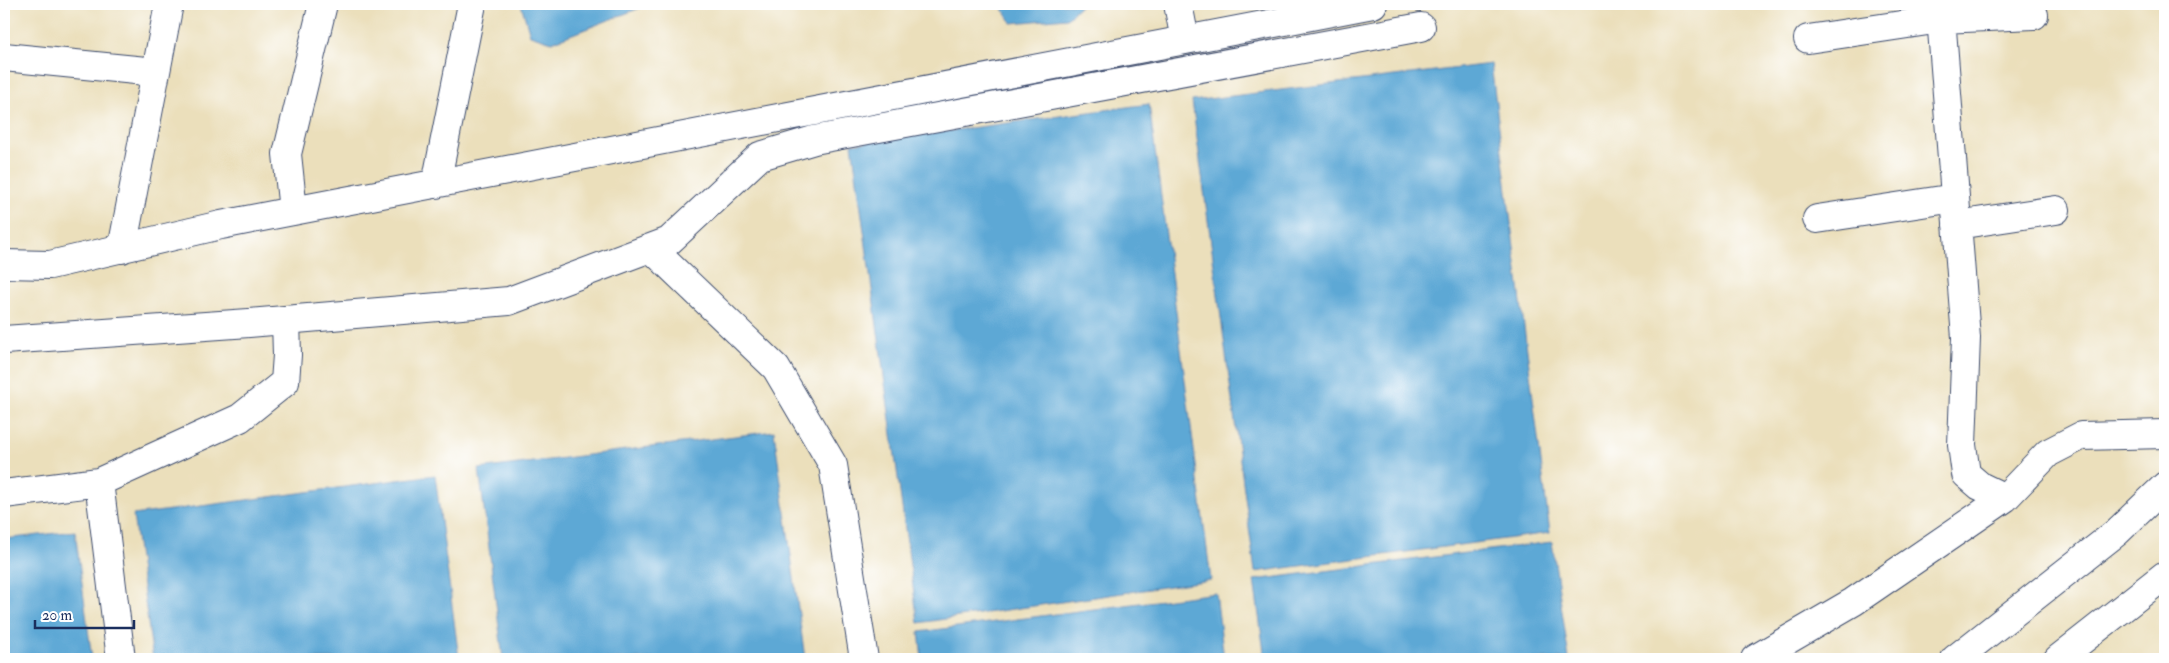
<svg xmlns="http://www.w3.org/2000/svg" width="2169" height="663" font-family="'IM FELL Double Pica',serif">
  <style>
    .water { fill: #5da8d5; stroke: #3c6c9a }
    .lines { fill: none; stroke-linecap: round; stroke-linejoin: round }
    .minor-casing { stroke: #3a496c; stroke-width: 30 }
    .minor { stroke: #fff; stroke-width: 28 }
  </style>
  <rect width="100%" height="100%" fill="#fff"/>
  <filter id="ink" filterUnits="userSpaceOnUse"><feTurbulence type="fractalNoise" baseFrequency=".02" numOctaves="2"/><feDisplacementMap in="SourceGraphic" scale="10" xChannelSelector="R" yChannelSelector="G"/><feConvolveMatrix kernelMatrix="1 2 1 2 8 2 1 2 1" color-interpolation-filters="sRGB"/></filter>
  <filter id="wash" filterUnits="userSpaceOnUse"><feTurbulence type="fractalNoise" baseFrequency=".0096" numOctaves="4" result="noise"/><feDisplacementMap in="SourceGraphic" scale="20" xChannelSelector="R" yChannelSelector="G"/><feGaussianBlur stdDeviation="1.12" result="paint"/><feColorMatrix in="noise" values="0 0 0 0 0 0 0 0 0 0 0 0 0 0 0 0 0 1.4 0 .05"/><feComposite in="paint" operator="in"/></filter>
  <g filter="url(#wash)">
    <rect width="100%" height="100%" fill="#ebdfbb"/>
    <!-- water -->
    <path class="water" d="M 521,4 L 645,4 L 645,6 L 552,42 L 530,35 Z
      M 1000,4 L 1082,4 L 1067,18 L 1012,23 Z
      M 1491,64 L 1550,533 L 1255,572 L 1192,101 Z
      M 1149,104 L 1211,580 L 918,623 L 852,144 Z
      M 774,431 L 805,659 L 503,659 L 479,469 Z
      M 435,475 L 459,659 L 153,659 L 133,515 Z
      M 75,531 L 92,659 L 4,659 L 4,539 Z
      M 1552,542 L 1569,659 L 1265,659 L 1254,580 Z
      M 1216,593 L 1224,659 L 922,659 L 919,632 Z"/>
  </g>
  <g filter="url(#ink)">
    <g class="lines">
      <!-- minor casing -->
      <g class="minor-casing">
        <path id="minor" d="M 1178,4 L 1185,40
          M 1940,4 L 1966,338 L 1962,445 L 1966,474 L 1980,486 L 2005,498
          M 1808,39 L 1941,19 L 2034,15
          M 4,57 L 156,72
          M 436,184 L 472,4
          M 293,211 L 287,154 L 323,4
          M 1817,219 L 1955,198
          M 1957,225 L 2056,210
          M 651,248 L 776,368 L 833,465 L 864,659
          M 122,249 L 169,4
          M 4,264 L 50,265 L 221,225 L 293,211 L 1373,4
          M 4,340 L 249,323 L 509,301 L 669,241 L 760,156 L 814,140 L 1421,27
          M 99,482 L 121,659
          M 4,494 L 99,482 L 240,418 L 285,382 L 287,355 L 286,320
          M 1755,659 L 1853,602 L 2005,498 L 2048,453 L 2081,436 L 2165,434
          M 1955,659 L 2117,532 L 2165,486
          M 2058,659 L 2165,575"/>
      </g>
      <!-- minor -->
      <use href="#minor" class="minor"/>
    </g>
  </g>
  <!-- margin -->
  <rect width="2169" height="663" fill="none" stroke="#fff" stroke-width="20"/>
  <!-- scale -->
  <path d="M35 620v8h99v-8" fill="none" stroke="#1b2f5e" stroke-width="2.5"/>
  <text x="42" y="620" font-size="15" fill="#1b2f5e" stroke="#ffffff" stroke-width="4" paint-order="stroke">20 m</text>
</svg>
